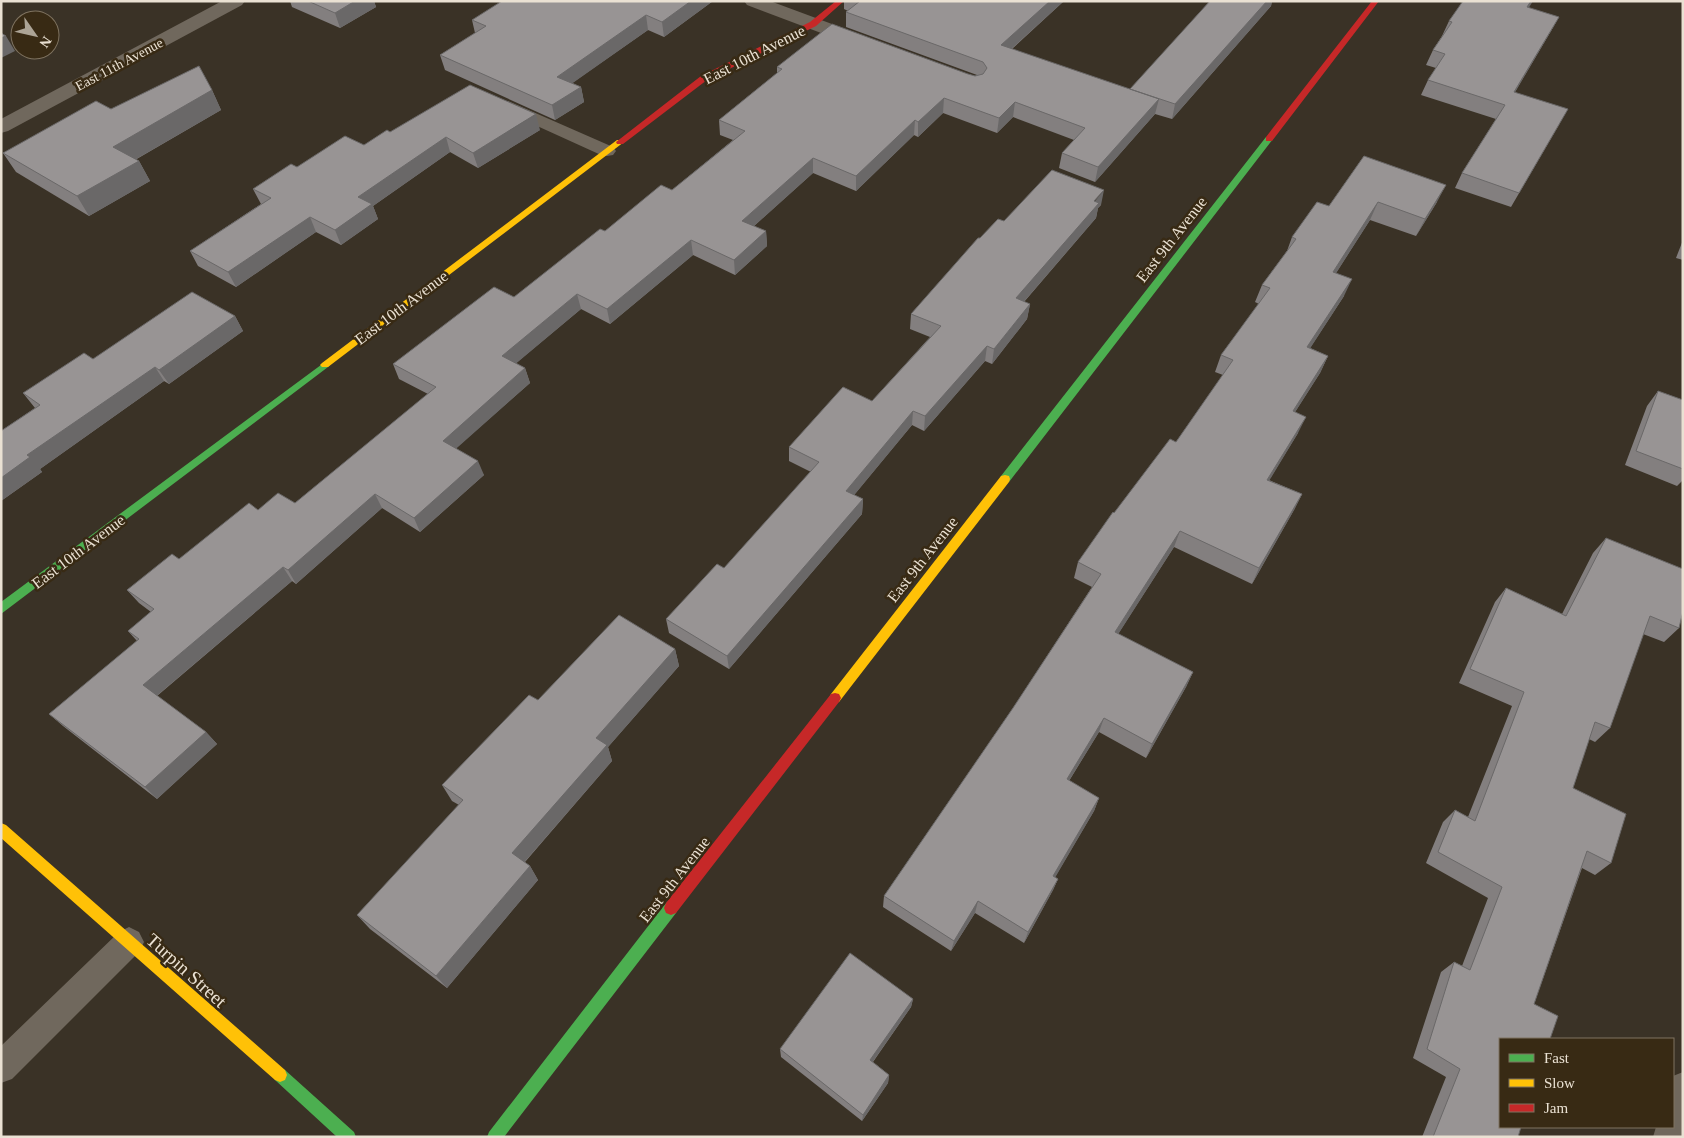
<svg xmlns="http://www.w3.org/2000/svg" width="1684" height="1138" font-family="Georgia,serif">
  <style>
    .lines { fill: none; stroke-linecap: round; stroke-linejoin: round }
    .lane { fill: #70685d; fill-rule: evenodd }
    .street { fill: #70685d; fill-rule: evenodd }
    .fast { fill: #4caf50; fill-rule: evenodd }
    .slow { fill: #ffc107; fill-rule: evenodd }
    .jam { fill: #c62828; fill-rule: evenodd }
    .wall { fill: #837f7f }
    .shaded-wall { fill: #6a6868 }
    .building { fill: #989494; stroke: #6a6868 }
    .labels { text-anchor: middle; stroke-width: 5; stroke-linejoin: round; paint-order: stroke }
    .far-street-label { font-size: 14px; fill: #eae1d3; stroke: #382a14 }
    .street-label { font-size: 16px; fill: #eae1d3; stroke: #382a14 }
    .near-street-label { font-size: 19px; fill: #eae1d3; stroke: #382a14 }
  </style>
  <rect width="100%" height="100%" fill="#3a3226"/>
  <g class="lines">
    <!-- lane -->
    <path class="lane" d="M 508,101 L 613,147 L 616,151 L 613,155 L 607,156 L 601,155 L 502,110 L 500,106 L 502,102 Z
      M 129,927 L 139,932 L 144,942 L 139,952 L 12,1079 L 1,1083 L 1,1046 L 119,932 Z"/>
    <!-- street -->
    <path class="street" d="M 222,1 L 245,1 L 242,5 L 8,131 L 1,133 L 1,119 Z
      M 744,1 L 770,1 L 867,37 L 869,41 L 867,45 L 860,47 L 853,45 L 747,5 Z
      M 1683,1072 L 1683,1137 L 1653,1137 L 1656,1127 L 1673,1127 L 1673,1076 Z"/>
    <!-- fast -->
    <path class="fast" d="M 1266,137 L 1272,137 L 1273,139 L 1009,482 L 1001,482 L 1000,479 L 1001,476 Z
      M 325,362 L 330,365 L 328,367 L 1,614 L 1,602 Z
      M 671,901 L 676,903 L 678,908 L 676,913 L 504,1137 L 487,1137 L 489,1132 L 666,903 Z
      M 280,1068 L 285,1070 L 354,1132 L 356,1137 L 337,1137 L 275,1080 L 273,1075 L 275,1070 Z"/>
    <!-- slow -->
    <path class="slow" d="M 617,140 L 623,140 L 624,142 L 328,367 L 322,367 L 320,365 L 322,363 Z
      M 1005,475 L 1009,476 L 1010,479 L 1009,482 L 839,702 L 835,703 L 831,702 L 829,698 L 831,694 L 1001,476 Z
      M 1,823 L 6,825 L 285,1070 L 287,1075 L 285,1080 L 280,1082 L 275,1080 L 1,838 Z"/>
    <!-- jam -->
    <path class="jam" d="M 836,1 L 844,1 L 816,26 L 707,80 L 623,144 L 617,144 L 616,142 L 701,76 L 810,22 Z
      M 1372,1 L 1379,1 L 1272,141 L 1266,141 L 1266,137 Z
      M 835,693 L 839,694 L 841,698 L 839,702 L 676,913 L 671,915 L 666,913 L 664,908 L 666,903 L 831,694 Z"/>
  </g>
  <!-- wall -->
  <path class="wall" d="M 290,1 L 374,1 L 376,7 L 340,28 L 292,7 Z
    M 713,1 L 664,37 L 648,30 L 572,83 L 581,87 L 584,102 L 555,120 L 445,70 L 440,55 L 475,33 L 472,20 Z
    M 844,1 L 1064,1 L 1012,49 L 1130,90 L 1210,1 L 1272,1 L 1271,6 L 1172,119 L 1155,114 L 1095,182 L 1059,168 L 1062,153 L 1074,140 L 1013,117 L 997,133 L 943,113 L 918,137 L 914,135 L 856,191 L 813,173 L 754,226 L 766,231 L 767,246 L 735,275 L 693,255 L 610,324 L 581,309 L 516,363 L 525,368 L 530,383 L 456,448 L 484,475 L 420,532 L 382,508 L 296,584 L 292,581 L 157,696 L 206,732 L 217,744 L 157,799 L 63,726 L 49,714 L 137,641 L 128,631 L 151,612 L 139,603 L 127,590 L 179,559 L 258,510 L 295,503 L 428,394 L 399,379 L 393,364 L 514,297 L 605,231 L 672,190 L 733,140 L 720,135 L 719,120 L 777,73 L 777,67 L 968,74 L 975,76 L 977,75 L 846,27 L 846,12 L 848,11 L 844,9 Z
    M 1529,8 L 1559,17 L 1551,31 L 1515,92 L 1560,123 L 1511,207 L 1455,188 L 1462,173 L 1496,119 L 1421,95 L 1428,80 L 1436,68 L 1426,65 L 1433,50 L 1442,36 L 1449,21 Z
    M 212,90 L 221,110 L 135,160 L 139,161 L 150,181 L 89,216 L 16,172 L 3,153 L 111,109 Z
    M 540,130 L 478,168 L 450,152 L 373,206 L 378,219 L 341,245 L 316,232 L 236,287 L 198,266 L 190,251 L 261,204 L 253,189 L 297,167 L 364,145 L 390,132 Z
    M 1364,156 L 1437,202 L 1416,236 L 1370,220 L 1336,273 L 1344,296 L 1310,348 L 1328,356 L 1320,373 L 1295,412 L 1298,433 L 1269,480 L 1302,494 L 1294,510 L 1252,584 L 1174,547 L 1118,634 L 1193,672 L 1186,687 L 1146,758 L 1099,732 L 1069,781 L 1099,798 L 1094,811 L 1055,877 L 1058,879 L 1053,890 L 1024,943 L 975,913 L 951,951 L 883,907 L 884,896 L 1013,708 L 1092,587 L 1074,578 L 1078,562 L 1114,513 L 1176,442 L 1223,375 L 1215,372 L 1221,355 L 1259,304 L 1255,302 L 1262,285 L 1287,251 L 1292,237 L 1329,206 Z
    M 1101,205 L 1098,208 L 1096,218 L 1024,302 L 1030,304 L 1027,319 L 992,364 L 985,361 L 924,431 L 912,425 L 854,495 L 863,499 L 862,514 L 729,669 L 669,633 L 666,619 L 724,568 L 811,472 L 789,461 L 789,447 L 872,401 L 930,337 L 910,329 L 911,314 L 980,238 L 1004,221 Z
    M 1683,240 L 1683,260 L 1676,258 Z
    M 235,316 L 243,331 L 169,384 L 164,381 L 40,469 L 42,472 L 1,501 L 1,431 L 35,408 L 23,393 Z
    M 1658,391 L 1683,400 L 1683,480 L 1677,486 L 1625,465 L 1647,406 Z
    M 1606,538 L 1679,628 L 1664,642 L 1643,634 L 1610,728 L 1595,742 L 1589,739 L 1573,788 L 1611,863 L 1595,875 L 1582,868 L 1534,1004 L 1518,1137 L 1422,1137 L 1446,1077 L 1413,1058 L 1441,972 L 1454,962 L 1462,966 L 1488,898 L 1426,863 L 1443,822 L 1455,810 L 1468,817 L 1512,706 L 1459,683 L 1495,602 L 1506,588 L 1562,614 L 1593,553 Z
    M 675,649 L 679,666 L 608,747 L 612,761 L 525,862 L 530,866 L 538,880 L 447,988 L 370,929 L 357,915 L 459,805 L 452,801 L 442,785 L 538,700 Z
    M 913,999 L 911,1007 L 873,1062 L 889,1075 L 888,1083 L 862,1121 L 781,1057 L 780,1049 Z"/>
  <!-- shaded-wall -->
  <path class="shaded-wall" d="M 355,1 L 374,1 L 376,7 L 340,28 L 335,13 Z
    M 691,1 L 713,1 L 664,37 L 662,22 Z
    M 1050,1 L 1064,1 L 999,60 L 1001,45 Z
    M 1267,1 L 1272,1 L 1271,6 L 1172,119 L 1175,104 Z
    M 1531,1 L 1533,1 L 1520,22 L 1527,7 Z
    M 646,15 L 648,30 L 560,92 L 557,77 Z
    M 1559,17 L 1551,31 L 1507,106 L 1514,92 Z
    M 6,36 L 15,51 L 1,58 L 1,38 Z
    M 581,87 L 584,102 L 555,120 L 552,105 Z
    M 212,90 L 221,110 L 124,166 L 113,147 Z
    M 944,98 L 943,113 L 918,137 L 918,122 Z
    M 1159,99 L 1155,114 L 1095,182 L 1098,167 Z
    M 1015,102 L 1013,117 L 997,133 L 999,118 Z
    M 536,114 L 540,130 L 478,168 L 473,153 Z
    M 915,120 L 914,135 L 856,191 L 856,176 Z
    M 446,137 L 450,152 L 373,206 L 378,219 L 341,245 L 335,230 L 358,197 Z
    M 813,158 L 813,173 L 743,236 L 742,221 Z
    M 139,161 L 150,181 L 89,216 L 77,196 Z
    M 1446,185 L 1437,202 L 1416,236 L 1425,219 Z
    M 1104,190 L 1101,205 L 1098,208 L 1096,218 L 1014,313 L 1016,298 Z
    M 1378,202 L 1370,220 L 1326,289 L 1333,272 Z
    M 310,217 L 316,232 L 236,287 L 228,272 Z
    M 766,231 L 767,246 L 735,275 L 734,260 Z
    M 691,240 L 693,255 L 610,324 L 607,309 Z
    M 1352,279 L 1344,296 L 1300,364 L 1307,347 Z
    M 577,294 L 581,309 L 507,371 L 502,356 Z
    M 1030,304 L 1027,319 L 992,364 L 994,349 Z
    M 235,316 L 243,331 L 169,384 L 159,370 Z
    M 987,346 L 985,361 L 924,431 L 925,416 Z
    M 1328,356 L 1320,373 L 1285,428 L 1293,411 Z
    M 155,367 L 164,381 L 40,469 L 42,472 L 1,501 L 1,478 L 27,455 Z
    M 525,368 L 530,383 L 449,455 L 443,441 Z
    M 913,411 L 912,425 L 846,505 L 846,491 Z
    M 1306,417 L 1298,433 L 1260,496 L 1267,480 Z
    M 478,461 L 484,475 L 420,532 L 414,518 Z
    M 375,494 L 382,508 L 296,584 L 288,570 Z
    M 1302,494 L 1294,510 L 1252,584 L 1259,568 Z
    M 863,499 L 862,514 L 729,669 L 727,656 Z
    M 1180,531 L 1174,547 L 1110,647 L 1115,632 Z
    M 283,567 L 292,581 L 154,698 L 143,685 Z
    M 675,649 L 679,666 L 608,747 L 612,761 L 520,867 L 512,853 L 596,738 Z
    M 1193,672 L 1186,687 L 1146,758 L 1152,744 Z
    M 1104,718 L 1099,732 L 1062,792 L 1067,779 Z
    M 206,732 L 217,744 L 157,799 L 145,787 Z
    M 1099,798 L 1094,811 L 1049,888 L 1053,876 Z
    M 530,866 L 538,880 L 447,988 L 436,976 Z
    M 1058,879 L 1053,890 L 1024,943 L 1028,932 Z
    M 978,901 L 975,913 L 951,951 L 954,941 Z
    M 913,999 L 911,1007 L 869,1067 L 870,1060 Z
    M 889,1075 L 888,1083 L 862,1121 L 863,1115 Z"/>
  <!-- building -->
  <path class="building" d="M 308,1 L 355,1 L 335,13 Z
    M 502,1 L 691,1 L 662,22 L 646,15 L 557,77 L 581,87 L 552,105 L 440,55 L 486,26 L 472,20 Z
    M 860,1 L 1050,1 L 1001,45 L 1159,99 L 1098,167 L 1062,153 L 1085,128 L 1015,102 L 999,118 L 944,98 L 918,122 L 915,120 L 856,176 L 813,158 L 742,221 L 766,231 L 734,260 L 691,240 L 607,309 L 577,294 L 502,356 L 525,368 L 443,441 L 478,461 L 414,518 L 375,494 L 288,570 L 283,567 L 143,685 L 206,732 L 145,787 L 49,714 L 139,639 L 128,631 L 154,609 L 127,590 L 172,554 L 179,559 L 249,503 L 258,510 L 278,493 L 295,503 L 436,387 L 393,364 L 494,287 L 514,297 L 600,229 L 605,231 L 661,185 L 672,190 L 745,131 L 719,120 L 782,69 L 777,67 L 832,24 L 968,74 L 975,76 L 983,74 L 987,68 L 983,62 L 846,12 Z
    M 1210,1 L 1267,1 L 1175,104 L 1130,89 Z
    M 1463,1 L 1531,1 L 1527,7 L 1559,17 L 1514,92 L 1568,109 L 1519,193 L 1462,173 L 1505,105 L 1428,80 L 1445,54 L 1433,50 L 1452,22 L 1449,21 Z
    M 1,33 L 6,36 L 1,38 Z
    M 199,66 L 212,90 L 113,147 L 139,161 L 77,196 L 3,153 L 96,101 L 111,109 Z
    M 470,85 L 536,114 L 473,153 L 446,137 L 358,197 L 372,204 L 335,230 L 310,217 L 228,272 L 190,251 L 271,198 L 253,189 L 291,164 L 297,167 L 345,136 L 364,145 L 387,130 L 390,132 Z
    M 1364,156 L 1446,185 L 1425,219 L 1378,202 L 1333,272 L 1352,279 L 1307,347 L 1328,356 L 1293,411 L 1306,417 L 1267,480 L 1302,494 L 1259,568 L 1180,531 L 1115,632 L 1193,672 L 1152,744 L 1104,718 L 1067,779 L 1099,798 L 1053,876 L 1058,879 L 1028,932 L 978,901 L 954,941 L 884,896 L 1013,708 L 1101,574 L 1078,562 L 1113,512 L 1114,513 L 1170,439 L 1176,442 L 1233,360 L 1221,355 L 1270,288 L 1262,285 L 1296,239 L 1292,237 L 1317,202 L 1329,206 Z
    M 1052,170 L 1104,190 L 1094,201 L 1099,203 L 1016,298 L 1030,304 L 994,349 L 987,346 L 925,416 L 913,411 L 846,491 L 863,499 L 727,656 L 666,619 L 717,564 L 724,568 L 819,462 L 789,447 L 843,387 L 872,401 L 941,326 L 911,314 L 978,238 L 980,238 L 998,219 L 1004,221 Z
    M 192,292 L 235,316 L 159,370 L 155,367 L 27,455 L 30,457 L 1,478 L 1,431 L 40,405 L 23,393 L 84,353 L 93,359 Z
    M 1658,391 L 1683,400 L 1683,469 L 1636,451 Z
    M 1606,538 L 1683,569 L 1683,611 L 1679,628 L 1650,616 L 1610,728 L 1595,722 L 1573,788 L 1626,814 L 1611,863 L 1587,851 L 1534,1004 L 1558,1016 L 1550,1039 L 1500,1039 L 1500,1127 L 1521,1127 L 1518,1137 L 1433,1137 L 1460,1069 L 1427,1049 L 1454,962 L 1470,970 L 1502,887 L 1438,852 L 1455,810 L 1475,821 L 1524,692 L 1470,669 L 1506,588 L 1566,616 Z
    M 619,615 L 675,649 L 596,738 L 607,745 L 512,853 L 530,866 L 436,976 L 357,915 L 463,800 L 442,785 L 529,695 L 538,700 Z
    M 850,953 L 913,999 L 870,1060 L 889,1075 L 863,1115 L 780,1049 Z"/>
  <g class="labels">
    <!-- far-street labels -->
    <g class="far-street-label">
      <text transform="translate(119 64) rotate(-28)" y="5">East 11th Avenue</text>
    </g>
    <!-- street labels -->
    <g class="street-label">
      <text transform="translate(754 54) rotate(-27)" y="6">East 10th Avenue</text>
      <text transform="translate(1171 239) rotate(-52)" y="6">East 9th Avenue</text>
      <text transform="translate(401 307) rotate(-37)" y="6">East 10th Avenue</text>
      <text transform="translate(78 551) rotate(-37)" y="6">East 10th Avenue</text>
      <text transform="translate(922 559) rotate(-52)" y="6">East 9th Avenue</text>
      <text transform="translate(674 879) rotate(-52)" y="6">East 9th Avenue</text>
    </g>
    <!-- near-street labels -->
    <g class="near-street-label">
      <text transform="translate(187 970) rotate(42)" y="7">Turpin Street</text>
    </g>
  </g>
  <!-- border -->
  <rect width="1684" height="1138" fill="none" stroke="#eae1d3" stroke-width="5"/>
  <!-- legend -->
  <rect x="1499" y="1038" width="175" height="90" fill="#382a14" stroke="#7f7360"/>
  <rect x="1509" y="1054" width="25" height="8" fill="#4caf50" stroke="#7f7360"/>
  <text x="1544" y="1063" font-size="15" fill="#eae1d3">Fast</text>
  <rect x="1509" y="1079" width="25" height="8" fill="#ffc107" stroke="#7f7360"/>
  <text x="1544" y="1088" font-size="15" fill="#eae1d3">Slow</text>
  <rect x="1509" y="1104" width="25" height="8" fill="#c62828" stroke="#7f7360"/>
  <text x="1544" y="1113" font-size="15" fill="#eae1d3">Jam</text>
  <!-- north arrow -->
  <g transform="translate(35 35) rotate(124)"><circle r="24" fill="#382a14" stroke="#7f7360"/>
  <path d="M0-4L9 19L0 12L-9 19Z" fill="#aca496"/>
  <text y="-8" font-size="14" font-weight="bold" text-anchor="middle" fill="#eae1d3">N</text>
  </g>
</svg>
